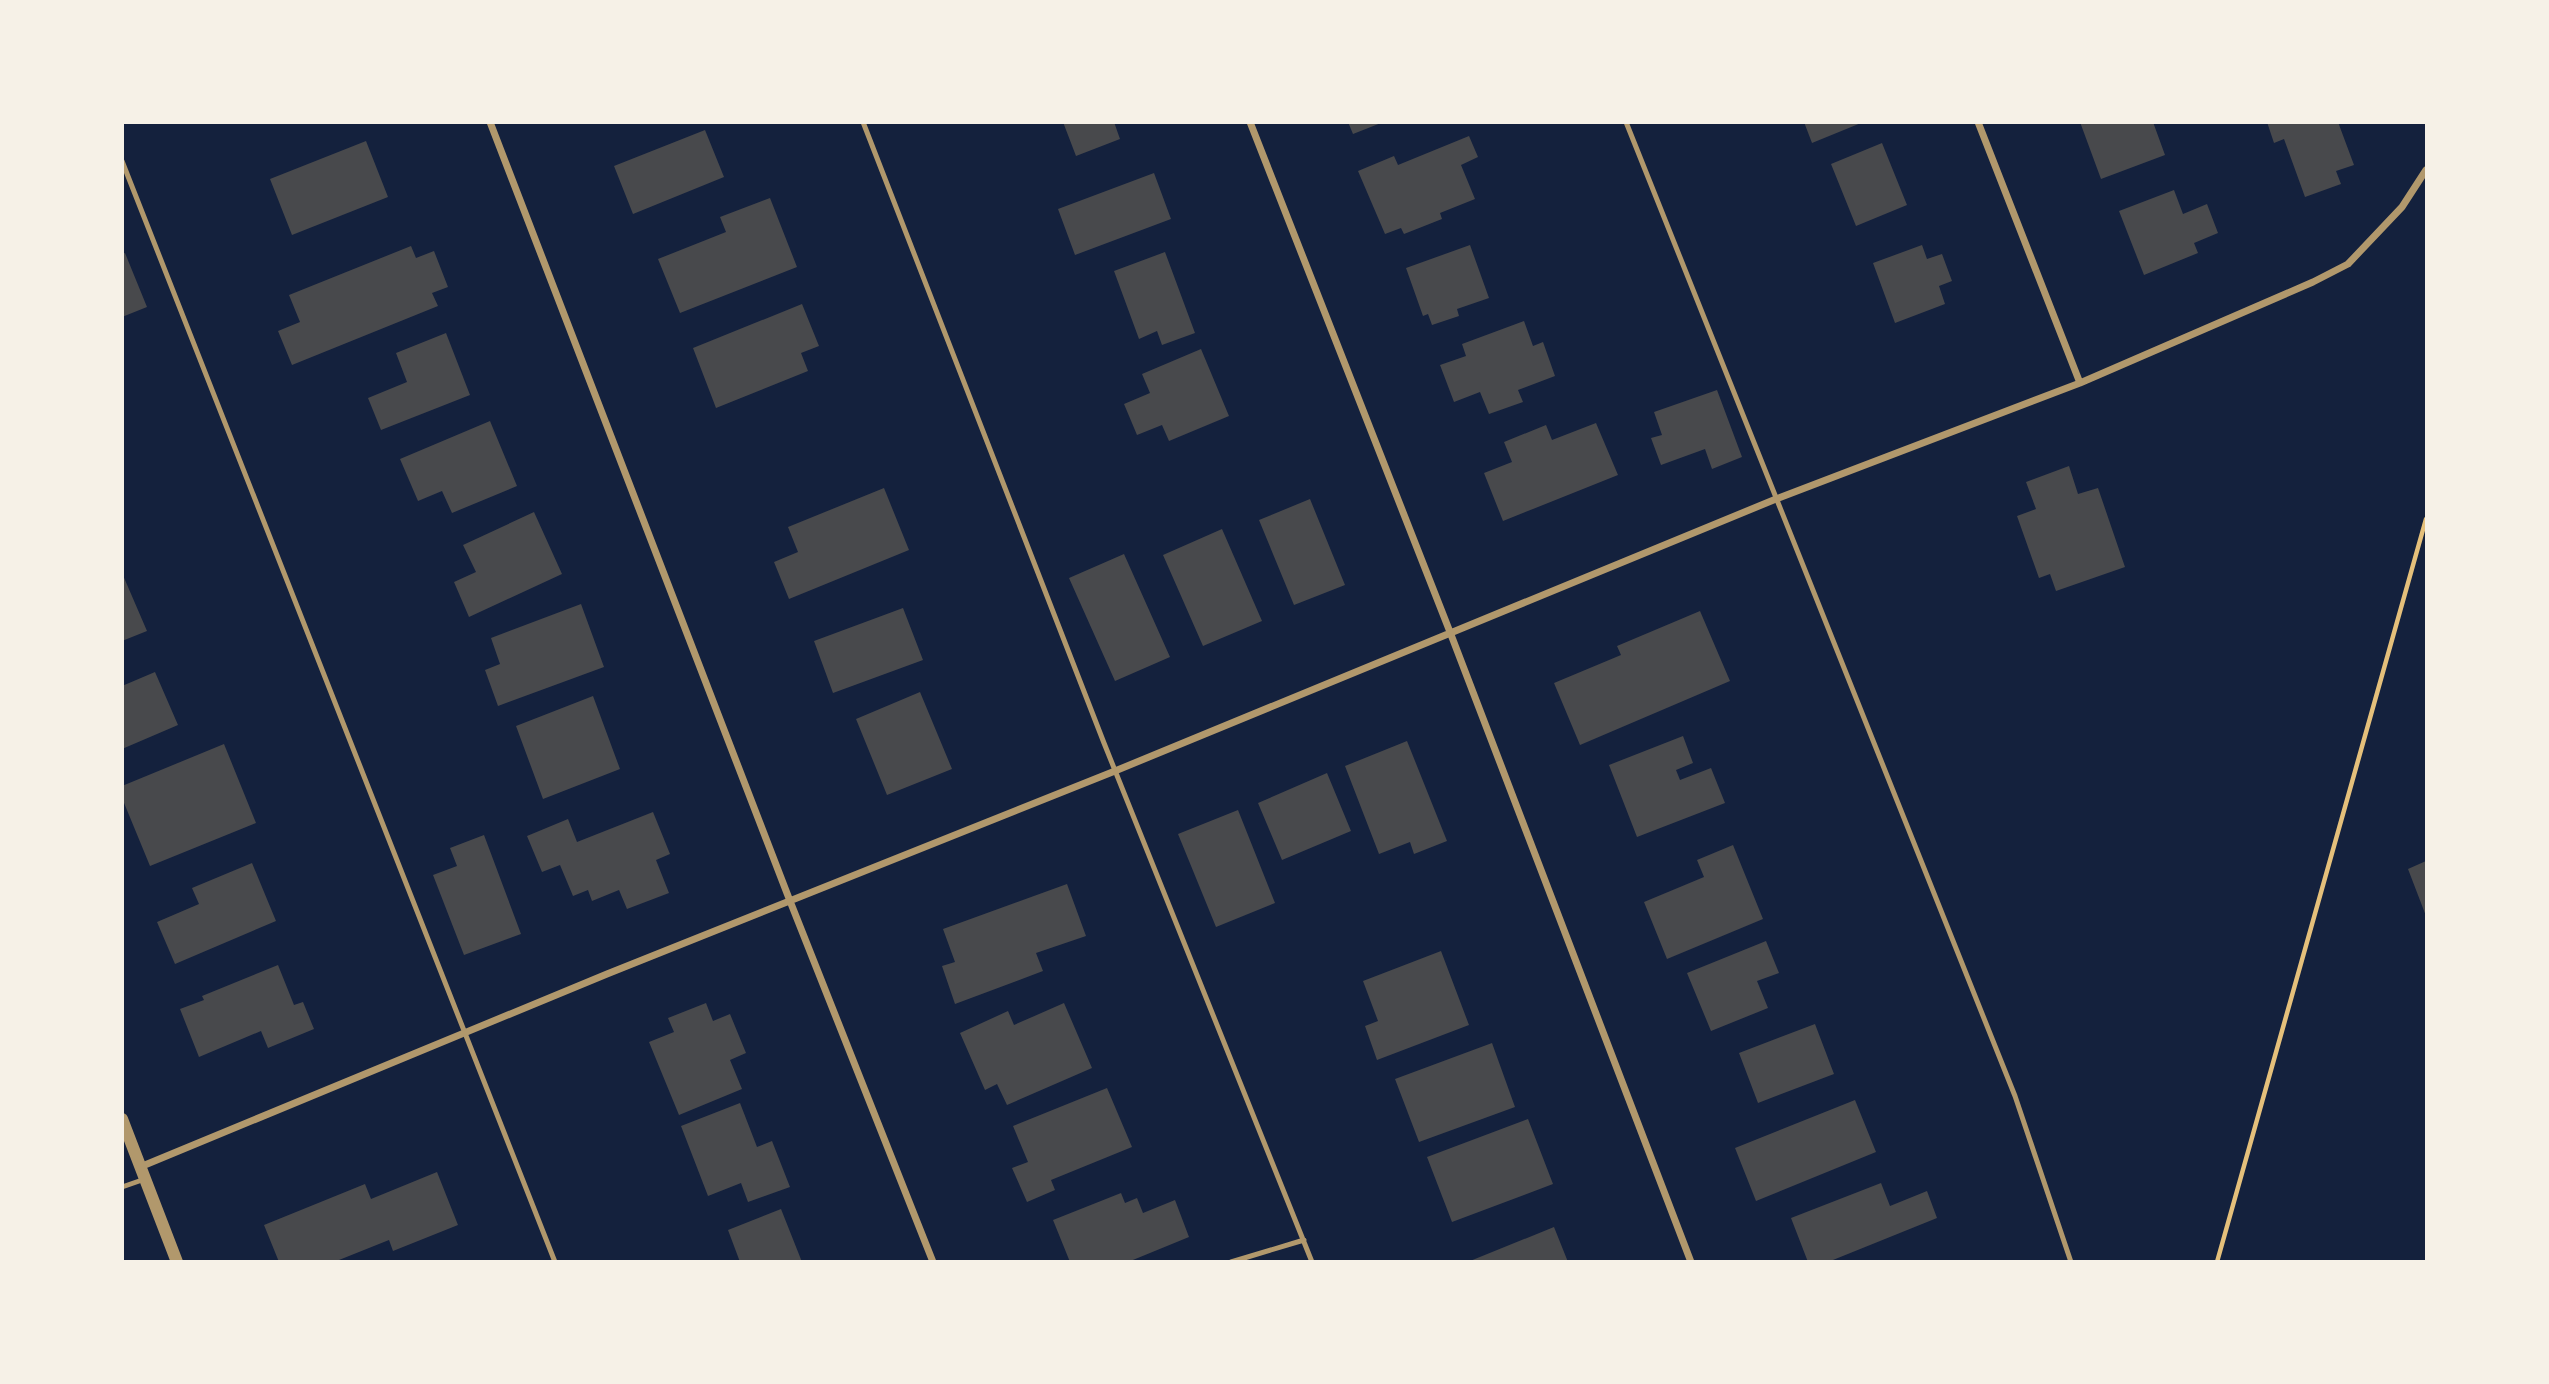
<svg xmlns="http://www.w3.org/2000/svg" width="2549" height="1384" font-family="'Public Sans',sans-serif">
  <style>
    .building { fill: #48494c }
    .lines { fill: none; stroke-linecap: round; stroke-linejoin: round }
    .path { stroke: #e5c07b; stroke-width: 4.5 }
    .service { stroke: #b1986c; stroke-width: 5 }
    .minor { stroke: #b1986c; stroke-width: 7 }
    .tertiary { stroke: #b1986c; stroke-width: 12 }
  </style>
  <rect width="100%" height="100%" fill="#14213d"/>
  <!-- building -->
  <path class="building" d="M 1063,122 L 1114,122 L 1120,139 L 1076,156 Z
    M 1348,122 L 1381,122 L 1381,123 L 1353,134 Z
    M 1804,122 L 1861,122 L 1861,123 L 1812,143 Z
    M 2080,122 L 2153,122 L 2165,155 L 2101,179 Z
    M 2267,122 L 2338,122 L 2354,165 L 2336,171 L 2341,184 L 2305,197 L 2284,139 L 2274,143 Z
    M 705,130 L 724,177 L 633,214 L 614,166 Z
    M 1469,136 L 1478,157 L 1461,165 L 1475,199 L 1440,213 L 1442,219 L 1404,234 L 1401,228 L 1385,234 L 1358,171 L 1394,156 L 1398,165 Z
    M 366,141 L 388,197 L 292,235 L 270,179 Z
    M 1882,143 L 1907,205 L 1856,226 L 1831,164 Z
    M 1154,173 L 1171,219 L 1075,255 L 1058,209 Z
    M 2174,190 L 2183,214 L 2207,204 L 2218,233 L 2194,243 L 2198,253 L 2144,275 L 2119,211 Z
    M 770,198 L 797,267 L 680,313 L 658,259 L 726,232 L 720,217 Z
    M 1470,245 L 1489,298 L 1457,309 L 1459,316 L 1432,325 L 1428,314 L 1423,316 L 1406,268 Z
    M 1922,245 L 1927,259 L 1942,254 L 1952,281 L 1939,286 L 1945,304 L 1895,323 L 1873,263 Z
    M 411,246 L 416,258 L 434,251 L 448,287 L 432,293 L 438,306 L 292,365 L 278,331 L 300,322 L 289,295 Z
    M 1165,252 L 1195,333 L 1162,345 L 1157,331 L 1139,339 L 1114,271 Z
    M 125,253 L 147,307 L 122,317 L 122,254 Z
    M 802,304 L 819,346 L 801,353 L 808,371 L 716,408 L 693,348 Z
    M 1524,321 L 1533,346 L 1543,342 L 1555,376 L 1518,390 L 1523,402 L 1489,414 L 1480,392 L 1454,402 L 1440,365 L 1466,356 L 1462,344 Z
    M 446,333 L 470,395 L 381,430 L 368,398 L 407,382 L 396,353 Z
    M 1201,349 L 1229,416 L 1169,441 L 1162,425 L 1137,435 L 1124,404 L 1150,393 L 1142,374 Z
    M 1717,390 L 1742,457 L 1712,469 L 1705,449 L 1661,465 L 1651,438 L 1662,435 L 1654,412 Z
    M 490,421 L 517,486 L 452,513 L 442,491 L 418,501 L 400,459 Z
    M 1596,423 L 1618,475 L 1503,521 L 1484,473 L 1512,462 L 1504,442 L 1546,425 L 1552,440 Z
    M 2069,466 L 2078,494 L 2098,488 L 2125,567 L 2056,591 L 2050,574 L 2039,578 L 2017,516 L 2036,509 L 2026,482 Z
    M 884,488 L 909,550 L 789,599 L 774,562 L 798,552 L 788,527 Z
    M 1310,499 L 1345,585 L 1294,605 L 1259,520 Z
    M 534,512 L 562,574 L 469,617 L 454,582 L 476,572 L 463,545 Z
    M 1222,529 L 1262,621 L 1203,646 L 1163,555 Z
    M 1124,554 L 1170,657 L 1115,681 L 1069,578 Z
    M 122,573 L 147,631 L 122,641 Z
    M 581,604 L 604,667 L 498,706 L 485,670 L 500,664 L 491,638 Z
    M 903,608 L 923,660 L 833,693 L 814,641 Z
    M 1700,611 L 1730,681 L 1580,745 L 1554,683 L 1621,655 L 1617,646 Z
    M 155,672 L 178,725 L 122,749 L 122,686 Z
    M 920,692 L 952,769 L 887,795 L 856,719 Z
    M 593,696 L 620,769 L 543,799 L 516,726 Z
    M 1683,736 L 1693,763 L 1676,770 L 1680,780 L 1711,768 L 1725,803 L 1637,837 L 1609,765 Z
    M 1407,741 L 1447,841 L 1414,854 L 1410,842 L 1379,854 L 1345,766 Z
    M 224,744 L 256,823 L 150,866 L 122,798 L 122,786 Z
    M 1327,773 L 1351,831 L 1282,860 L 1258,803 Z
    M 1238,810 L 1275,903 L 1216,927 L 1178,834 Z
    M 653,812 L 670,854 L 656,860 L 669,893 L 627,909 L 619,890 L 592,901 L 588,890 L 573,896 L 560,865 L 542,872 L 527,836 L 568,819 L 577,842 Z
    M 484,835 L 521,934 L 464,955 L 433,875 L 457,866 L 450,848 Z
    M 1733,845 L 1763,919 L 1667,959 L 1644,902 L 1704,877 L 1697,860 Z
    M 2426,861 L 2426,916 L 2408,869 Z
    M 252,863 L 276,921 L 175,964 L 157,922 L 199,904 L 192,888 Z
    M 1067,884 L 1086,936 L 1036,953 L 1043,971 L 955,1004 L 942,966 L 955,962 L 943,929 Z
    M 1766,941 L 1779,973 L 1757,981 L 1768,1008 L 1711,1031 L 1687,973 Z
    M 1441,951 L 1469,1025 L 1377,1060 L 1365,1026 L 1378,1021 L 1363,981 Z
    M 278,965 L 294,1005 L 303,1002 L 314,1029 L 268,1048 L 261,1031 L 199,1057 L 180,1009 L 204,1000 L 202,996 Z
    M 706,1003 L 713,1021 L 730,1014 L 746,1053 L 730,1060 L 742,1089 L 679,1115 L 649,1042 L 674,1032 L 668,1018 Z
    M 1064,1003 L 1092,1068 L 1007,1105 L 997,1084 L 985,1090 L 960,1033 L 1008,1011 L 1014,1025 Z
    M 1815,1024 L 1834,1074 L 1758,1103 L 1739,1053 Z
    M 1492,1043 L 1515,1107 L 1419,1142 L 1395,1079 Z
    M 1107,1088 L 1132,1147 L 1051,1180 L 1055,1190 L 1027,1202 L 1012,1168 L 1028,1162 L 1013,1126 Z
    M 1855,1100 L 1876,1152 L 1756,1201 L 1735,1148 Z
    M 740,1103 L 757,1147 L 772,1141 L 790,1187 L 748,1202 L 741,1183 L 708,1196 L 681,1126 Z
    M 1528,1119 L 1553,1184 L 1452,1222 L 1427,1157 Z
    M 437,1172 L 458,1225 L 393,1251 L 389,1240 L 334,1262 L 279,1262 L 264,1225 L 365,1184 L 371,1199 Z
    M 1881,1183 L 1890,1206 L 1927,1191 L 1937,1218 L 1828,1262 L 1808,1262 L 1791,1218 Z
    M 1121,1193 L 1125,1203 L 1137,1198 L 1143,1213 L 1175,1200 L 1189,1237 L 1128,1262 L 1070,1262 L 1053,1220 Z
    M 781,1209 L 802,1262 L 740,1262 L 728,1230 Z
    M 1554,1227 L 1568,1262 L 1470,1262 L 1470,1261 Z"/>
  <g class="lines">
    <!-- path -->
    <path class="path" d="M 2217,1262 L 2426,519"/>
    <!-- service -->
    <path class="service" d="M 863,122 L 1104,743 L 1312,1262
      M 1626,122 L 2015,1096 L 2071,1262
      M 122,161 L 555,1262
      M 122,1187 L 145,1179
      M 1231,1262 L 1304,1240"/>
    <!-- minor -->
    <path class="minor" d="M 490,122 L 790,901 L 933,1262
      M 1250,122 L 1450,632 L 1691,1262
      M 1978,122 L 2080,383
      M 140,1167 L 607,974 L 1115,771 L 1776,499 L 2080,383 L 2313,282 L 2348,264 L 2402,207 L 2426,170"/>
    <!-- tertiary -->
    <path class="tertiary" d="M 122,1119 L 177,1262"/>
  </g>
  <!-- border -->
  <rect width="2549" height="1384" fill="none" stroke="#f6f1e7" stroke-width="248"/>
</svg>
